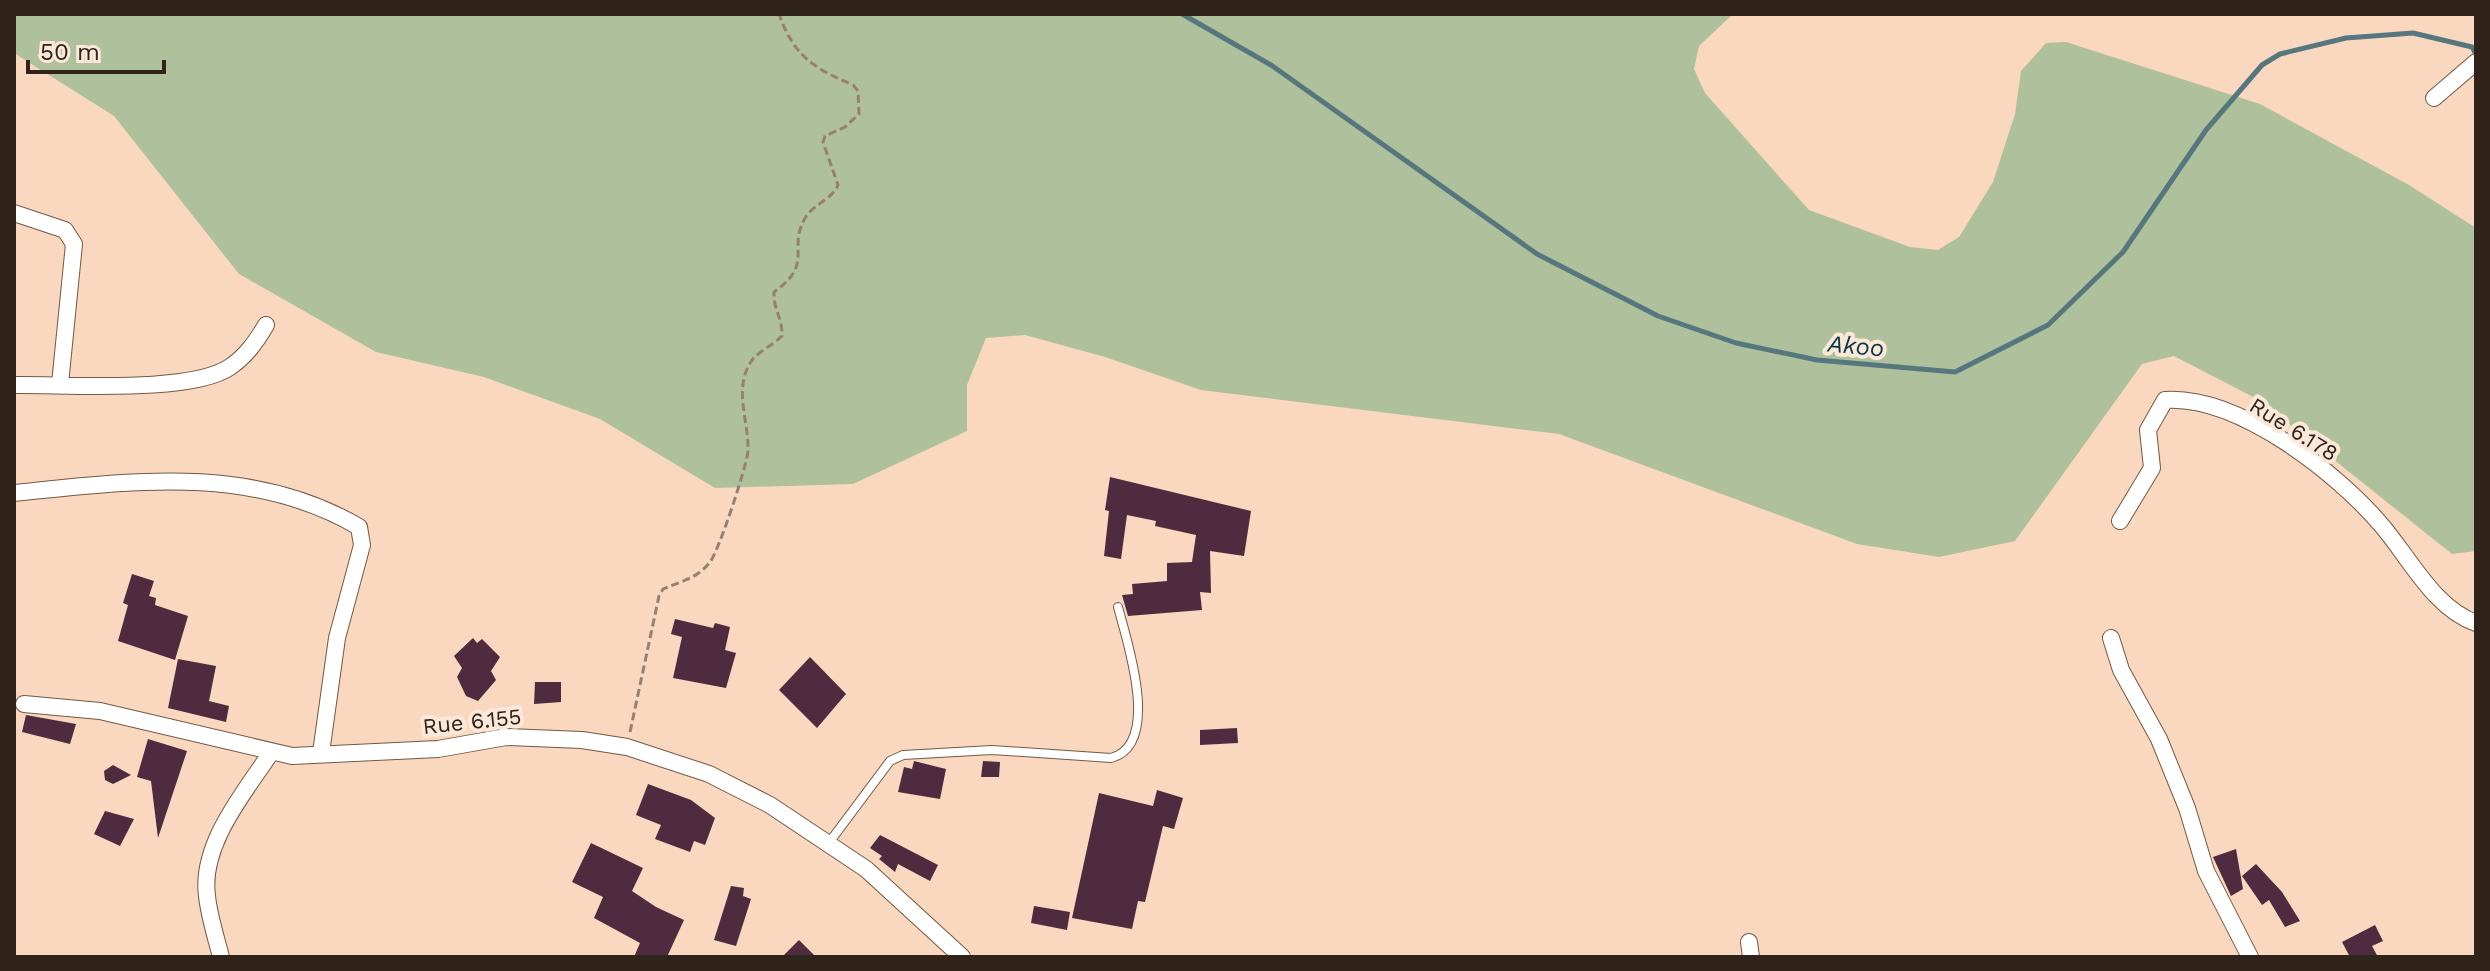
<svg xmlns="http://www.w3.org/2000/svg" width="2490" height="971" font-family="'Work Sans',sans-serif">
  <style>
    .green { fill: #aec19c }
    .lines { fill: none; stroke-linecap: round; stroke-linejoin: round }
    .stream { stroke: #56777e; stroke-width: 5 }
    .building { fill: #4e2b3e }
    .lane-casing { stroke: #745842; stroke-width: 10 }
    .street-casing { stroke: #745842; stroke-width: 18 }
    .path { stroke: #97806f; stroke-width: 3; stroke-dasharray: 8 4; stroke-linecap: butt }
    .lane { stroke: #fff; stroke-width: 8 }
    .street { stroke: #fff; stroke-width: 16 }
    .labels { text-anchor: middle; stroke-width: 8; stroke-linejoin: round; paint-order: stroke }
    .street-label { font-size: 22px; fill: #2f231a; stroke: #fce8d9 }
    .water-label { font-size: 24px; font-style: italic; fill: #063944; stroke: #fce8d9 }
  </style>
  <rect width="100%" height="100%" fill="#f9d8bf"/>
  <!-- green -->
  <path class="green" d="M 14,14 L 1733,14 L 1699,46 L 1694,69 L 1705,93 L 1809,210 L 1910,247 L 1938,250 L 1959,237 L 1993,182 L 2015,114 L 2021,71 L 2046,43 L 2066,42 L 2260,104 L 2409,185 L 2476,228 L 2476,551 L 2452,554 L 2259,400 L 2174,356 L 2142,364 L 2015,541 L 1939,557 L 1857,544 L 1559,434 L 1201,390 L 1105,357 L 1025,335 L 986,338 L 967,385 L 967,431 L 853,484 L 715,488 L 600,419 L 484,377 L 376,352 L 239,274 L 114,116 L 14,53 Z"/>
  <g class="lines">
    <!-- stream -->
    <path class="stream" d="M 1182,14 L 1271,65 L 1537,254 L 1658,316 L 1736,343 L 1817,360 L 1955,372 L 2048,325 L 2123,252 L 2206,130 L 2262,65 L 2280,54 L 2346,38 L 2413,33 L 2472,47 L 2476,54"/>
  </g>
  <!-- building -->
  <path class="building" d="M 1110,477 L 1251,511 L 1244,556 L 1210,551 L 1211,593 L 1200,592 L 1202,610 L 1128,616 L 1122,595 L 1133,594 L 1132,584 L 1167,581 L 1167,563 L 1192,562 L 1196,535 L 1155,526 L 1156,521 L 1127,515 L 1121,559 L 1104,556 L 1109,511 L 1105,510 Z
    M 132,574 L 154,581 L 149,596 L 156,598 L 155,605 L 188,616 L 175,660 L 118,641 L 128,605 L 123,603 Z
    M 675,619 L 713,628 L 715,623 L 730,627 L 725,650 L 736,653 L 726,688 L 673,678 L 682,637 L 671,634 Z
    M 473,638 L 477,643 L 482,639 L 500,657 L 491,671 L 496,680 L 478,701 L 466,696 L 457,677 L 462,668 L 454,656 Z
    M 810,657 L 846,694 L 817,728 L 779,690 Z
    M 178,659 L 216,666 L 209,701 L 229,706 L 226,722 L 168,708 Z
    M 535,682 L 561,682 L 561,702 L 534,704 Z
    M 26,715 L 76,724 L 70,744 L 22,732 Z
    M 1237,728 L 1238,743 L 1200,745 L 1200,730 Z
    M 148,739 L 187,751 L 158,838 L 151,781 L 137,777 Z
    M 914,761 L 946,769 L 940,799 L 898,792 L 904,767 L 912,769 Z
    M 983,761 L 1000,762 L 999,777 L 981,777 Z
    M 113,765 L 131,775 L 113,784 L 105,780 L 104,771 Z
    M 648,784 L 691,800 L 715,818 L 705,845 L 694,841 L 690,852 L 655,839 L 661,825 L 636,815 Z
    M 1157,790 L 1183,798 L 1174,829 L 1163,826 L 1145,902 L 1138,901 L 1132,929 L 1072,918 L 1099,793 L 1153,806 Z
    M 105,811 L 134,819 L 120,846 L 94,834 Z
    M 880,835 L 938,865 L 930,881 L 898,864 L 895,872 L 879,859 L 882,856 L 870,848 Z
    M 591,843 L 643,868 L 632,891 L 656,907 L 684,920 L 667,957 L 634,957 L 640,943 L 594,918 L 603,897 L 572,882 Z
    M 2236,849 L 2243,889 L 2231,896 L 2213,857 Z
    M 2256,864 L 2282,892 L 2300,921 L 2285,927 L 2269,900 L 2262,905 L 2242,876 Z
    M 731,886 L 744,888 L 743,896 L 751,899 L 736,946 L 714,940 Z
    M 1034,906 L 1070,912 L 1067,930 L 1031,923 Z
    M 2375,925 L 2383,941 L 2372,946 L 2378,957 L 2350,957 L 2342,942 Z
    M 799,940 L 816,957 L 782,957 Z"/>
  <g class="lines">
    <!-- lane casing -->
    <g class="lane-casing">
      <path id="lane" d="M 828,844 L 890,761 L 903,755 L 992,750 L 1111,758 C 1162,745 1127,641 1118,607"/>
    </g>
    <!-- street casing -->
    <g class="street-casing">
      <path id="street" d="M 2434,98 L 2476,62
        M 14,213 L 65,230 L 74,244 L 60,384
        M 14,385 C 65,384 190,394 230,367 C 246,356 256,342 266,325
        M 14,493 C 132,481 252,464 359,527 L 362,545 L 337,638 L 321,753
        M 2120,521 L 2152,468 L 2148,430 L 2165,400 C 2238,395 2338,473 2383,527 C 2410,559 2435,609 2476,623
        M 2111,638 L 2121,670 L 2159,739 L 2187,808 L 2206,871 L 2250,957
        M 24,704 L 100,711 L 292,756 L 438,749 L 506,737 L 582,740 L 627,747 L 709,774 L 770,805 L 866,869 L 962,957
        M 1749,942 L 1751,957
        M 221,957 C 216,937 209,916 207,896 C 200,845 244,793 270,754"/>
    </g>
    <!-- path -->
    <path class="path" d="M 630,732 L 659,596 L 663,589 C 681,581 697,579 710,562 C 718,553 748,463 748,450 C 749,421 732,386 753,359 C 760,351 774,344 782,336 C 783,319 773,309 774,292 C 814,264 788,250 804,220 C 812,204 832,200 838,185 L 823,142 L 825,136 L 845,127 L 859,114 L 858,91 L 853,85 C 813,68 794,56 779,14"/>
    <!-- lane -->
    <use href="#lane" class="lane"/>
    <!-- street -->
    <use href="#street" class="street"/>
  </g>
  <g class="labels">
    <!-- street labels -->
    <g class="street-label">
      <text transform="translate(2294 429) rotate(32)" y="8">Rue 6.178</text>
      <text transform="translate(472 721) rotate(-6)" y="8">Rue 6.155</text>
    </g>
    <!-- water labels -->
    <g class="water-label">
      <text transform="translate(1856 346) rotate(5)" y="8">Akoo</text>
    </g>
  </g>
  <!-- border -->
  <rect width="2490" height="971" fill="none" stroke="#2f231a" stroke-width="32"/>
  <!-- scale -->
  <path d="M28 60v12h136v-12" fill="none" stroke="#2f231a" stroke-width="4"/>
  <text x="40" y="60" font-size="24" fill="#2f231a" stroke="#fce8d9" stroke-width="6" paint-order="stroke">50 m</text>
</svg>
